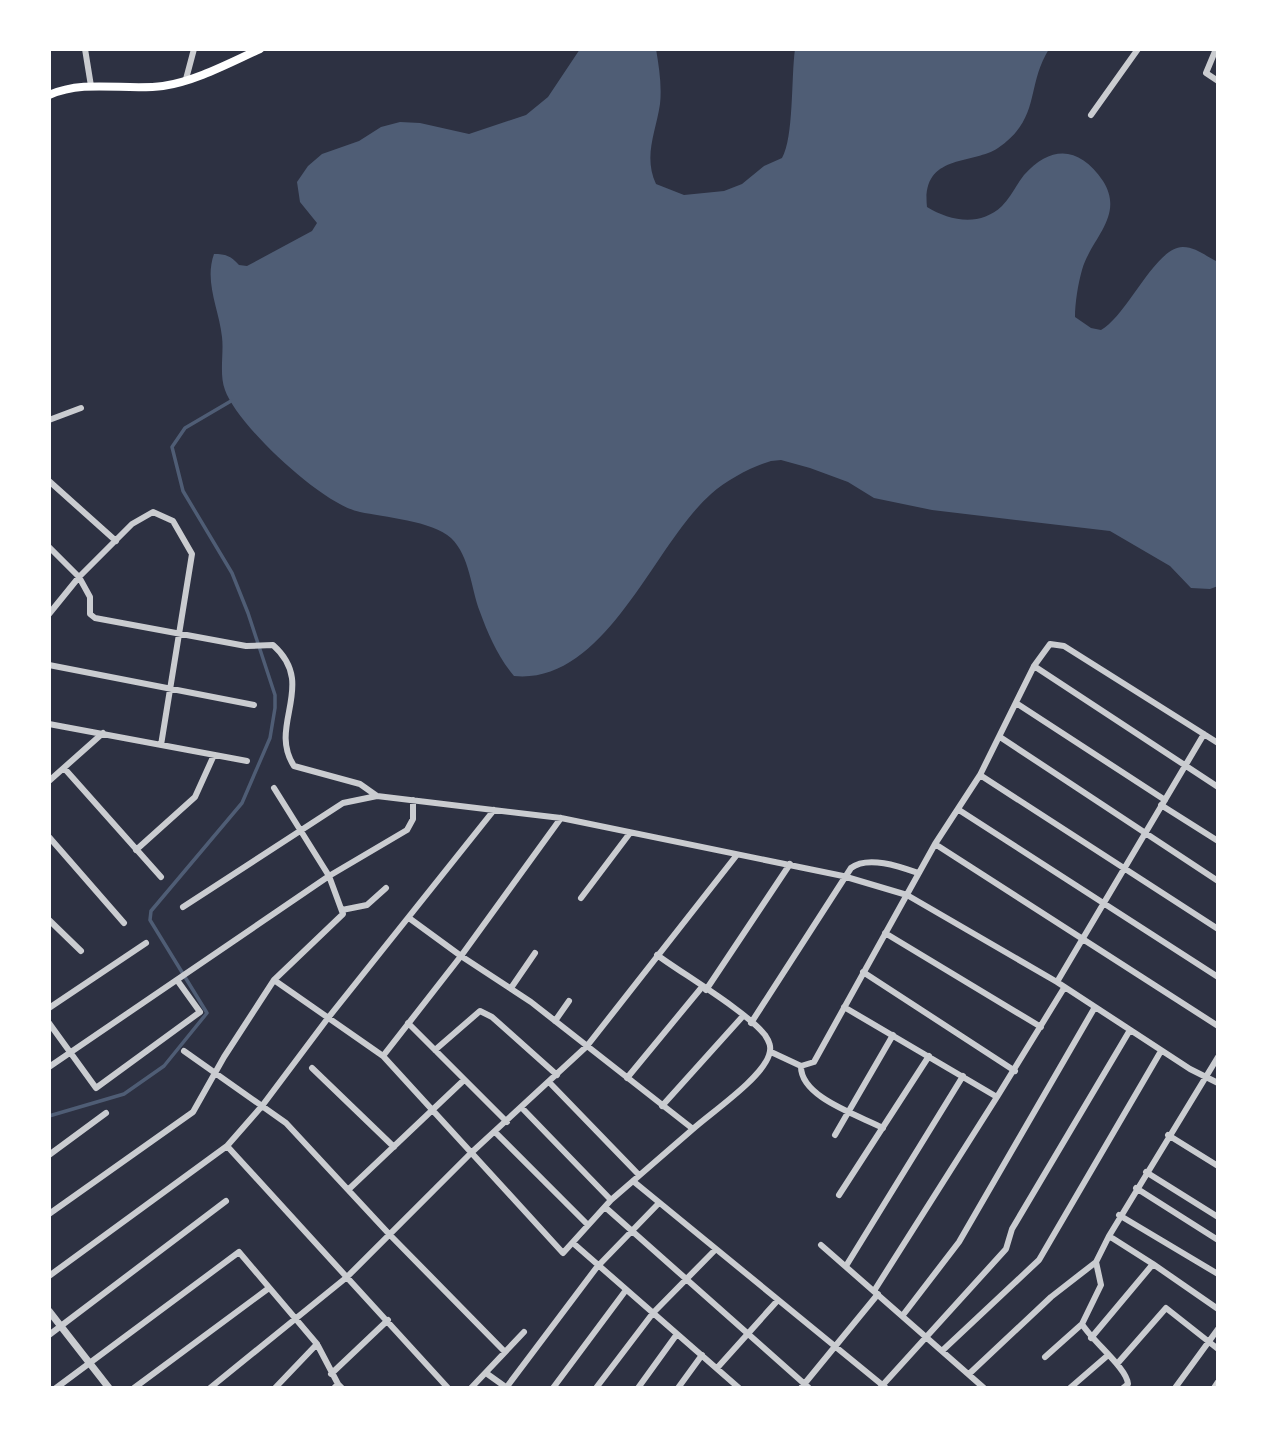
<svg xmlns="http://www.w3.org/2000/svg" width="1267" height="1437" font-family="'Sofia Sans Condensed',sans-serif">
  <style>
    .water { fill: #4f5d75 }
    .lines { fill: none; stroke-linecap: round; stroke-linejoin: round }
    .stream { stroke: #4f5d75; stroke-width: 3.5 }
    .minor { stroke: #caccd0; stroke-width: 6 }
    .tertiary { stroke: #caccd0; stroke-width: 7 }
    .secondary { stroke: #fff; stroke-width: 8 }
  </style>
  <rect width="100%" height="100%" fill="#2d3142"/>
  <!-- water -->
  <path class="water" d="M 580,49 L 656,49 C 659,67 662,86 660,104 C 656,132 643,156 656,184 L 684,195 L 724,191 L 742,184 L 764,166 L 782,158 C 794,137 791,78 795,49 L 1049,49 C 1025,88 1042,117 998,148 C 973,165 921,153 927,207 C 950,221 980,227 1002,206 C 1011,197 1016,185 1024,175 C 1052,144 1080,147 1103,181 C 1125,216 1091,238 1082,270 C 1078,284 1075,303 1075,317 L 1091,328 L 1101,330 C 1127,316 1156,246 1183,247 C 1196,247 1207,257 1218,262 L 1218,586 L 1210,589 L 1191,588 L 1170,566 L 1110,531 L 932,510 L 874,498 L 848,482 L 810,468 L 781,460 L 771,461 C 751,467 727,480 711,494 C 653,545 606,685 514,676 C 498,657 488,634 480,612 C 471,589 470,556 451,538 C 433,521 383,517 360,512 C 323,505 237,425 225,390 C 219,374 224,353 222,337 C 219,309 204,282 214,254 C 226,254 231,256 239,265 L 247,266 L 312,231 L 317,223 L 300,202 L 297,182 L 308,166 L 322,154 L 359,141 L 381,127 L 400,122 L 420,123 L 469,134 L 526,115 L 548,97 Z"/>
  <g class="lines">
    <!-- stream -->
    <path class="stream" d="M 49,1116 L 124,1094 L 164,1066 L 207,1013 L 150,920 L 151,911 L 242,803 L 270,738 L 275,708 L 275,695 L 248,613 L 232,573 L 183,491 L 172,447 L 185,428 L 231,401"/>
    <!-- minor -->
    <path class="minor" d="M 85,49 L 91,86
      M 1216,49 L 1206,73 L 1218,81
      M 186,79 L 194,49
      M 1091,115 L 1138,49
      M 49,420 L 81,408
      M 49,481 L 116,541
      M 49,547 L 79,577 L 132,524 L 153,512 L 173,521 L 192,554 L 161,745
      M 49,614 L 79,577 L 90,597 L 90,614 L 95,618 L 246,646 L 273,645 C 318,685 267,725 294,766 L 360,784 L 377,796
      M 49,665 L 254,705
      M 1034,666 L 1218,787
      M 1016,703 L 1165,800
      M 49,724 L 247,761
      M 1000,737 L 1218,881
      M 64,768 L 161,877
      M 980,775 L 1218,929
      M 49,781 L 103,733
      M 1161,805 L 1218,841
      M 959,810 L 1218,977
      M 49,837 L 124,923
      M 935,844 L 1218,1026
      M 136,850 L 195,797 L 214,755
      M 581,898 L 630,833
      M 183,907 L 343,803 L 377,796 L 561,818 L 843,876 L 907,895 L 1057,982 L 1190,1069 L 1218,1083
      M 342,910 L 367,905 L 386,888
      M 409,918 L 461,956 L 561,818
      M 49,920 L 81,951
      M 885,933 L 1041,1027
      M 657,955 C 683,974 747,1012 765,1035 C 769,1041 772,1047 769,1055 C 762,1078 712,1112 693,1129
      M 863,972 L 1015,1071
      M 274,980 L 383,1056 L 563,1253 L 611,1200 L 522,1108
      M 1057,982 L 1204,734
      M 511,988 L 535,953
      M 706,990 L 790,864
      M 844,1007 L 997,1097 L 874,1291
      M 49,1008 L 146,943
      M 555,1021 L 569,1001
      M 49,1023 L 96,1088 L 200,1012 L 177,980
      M 408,1023 L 507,1122
      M 751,1023 L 851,868 C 868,855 901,867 918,873
      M 435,1050 L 480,1011 L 492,1017 L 557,1075
      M 184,1051 L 286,1123 L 390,1235 L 505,1352
      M 771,1052 L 801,1066 L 814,1062 L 935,844 L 980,775 L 1034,666 L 1050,644 L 1064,646 L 1218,743
      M 383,1056 L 461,956 L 531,1002 L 693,1129 L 611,1200
      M 801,1066 C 800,1097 858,1115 883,1128
      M 49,1067 L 329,876 L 274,788
      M 312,1068 L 394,1147
      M 627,1078 L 702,987
      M 549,1082 L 639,1175
      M 997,1097 L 1064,988
      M 662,1106 L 743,1016
      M 495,1132 L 588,1225
      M 835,1135 L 893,1035
      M 1168,1135 L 1218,1166
      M 227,1146 L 448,1388
      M 49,1155 L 106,1113
      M 1146,1172 L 1218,1217
      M 633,1181 L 886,1388
      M 1136,1188 L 1218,1240
      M 349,1189 L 464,1080
      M 839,1195 L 929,1056
      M 605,1207 L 809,1388
      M 49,1214 L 193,1112 L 224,1057 L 274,980 L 343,914 L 329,876 L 407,830 L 413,819 L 413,800
      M 1119,1215 L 1218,1274
      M 1109,1236 L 1218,1057
      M 573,1243 L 739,1388
      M 821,1245 L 984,1388
      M 1096,1262 L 1109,1236 L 1153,1264
      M 846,1266 L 963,1076
      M 49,1276 L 227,1146 L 262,1106 L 328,1018 L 494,810
      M 903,1315 L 959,1242 L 1095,1007
      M 49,1335 L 226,1201
      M 1091,1338 L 1153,1264 L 1218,1309
      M 943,1350 L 1039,1260 L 1161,1051
      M 1045,1357 L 1082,1324
      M 1117,1364 L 1166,1308 L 1218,1349
      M 718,1367 L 778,1300
      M 486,1373 L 507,1388
      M 331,1374 L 388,1320
      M 969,1374 L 1051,1297 L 1096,1262 L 1101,1285 L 1082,1324 C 1092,1341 1127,1368 1128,1384 L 1123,1388
      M 56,1388 L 239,1252 L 317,1344 L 338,1384
      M 134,1388 L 269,1288
      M 210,1388 L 347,1277 L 471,1153 L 587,1046 L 736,856
      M 275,1388 L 317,1344
      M 334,1388 L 338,1384 L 342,1388
      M 471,1388 L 524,1332
      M 506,1388 L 597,1267 L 659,1203
      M 553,1388 L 626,1290
      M 596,1388 L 653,1313 L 716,1249
      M 638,1388 L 677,1334
      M 678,1388 L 702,1355
      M 801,1388 L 878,1294
      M 880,1388 L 1006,1249 L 1012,1229 L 1130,1030
      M 1070,1388 L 1107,1356
      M 1175,1388 L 1218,1329
      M 1214,1388 L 1218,1382"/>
    <!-- tertiary -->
    <path class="tertiary" d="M 49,1311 L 109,1388"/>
    <!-- secondary -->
    <path class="secondary" d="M 49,95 C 86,79 125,91 163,86 C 196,81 229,63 260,49"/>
  </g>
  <!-- border -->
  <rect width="1267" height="1437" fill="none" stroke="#ffffff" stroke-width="102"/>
</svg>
